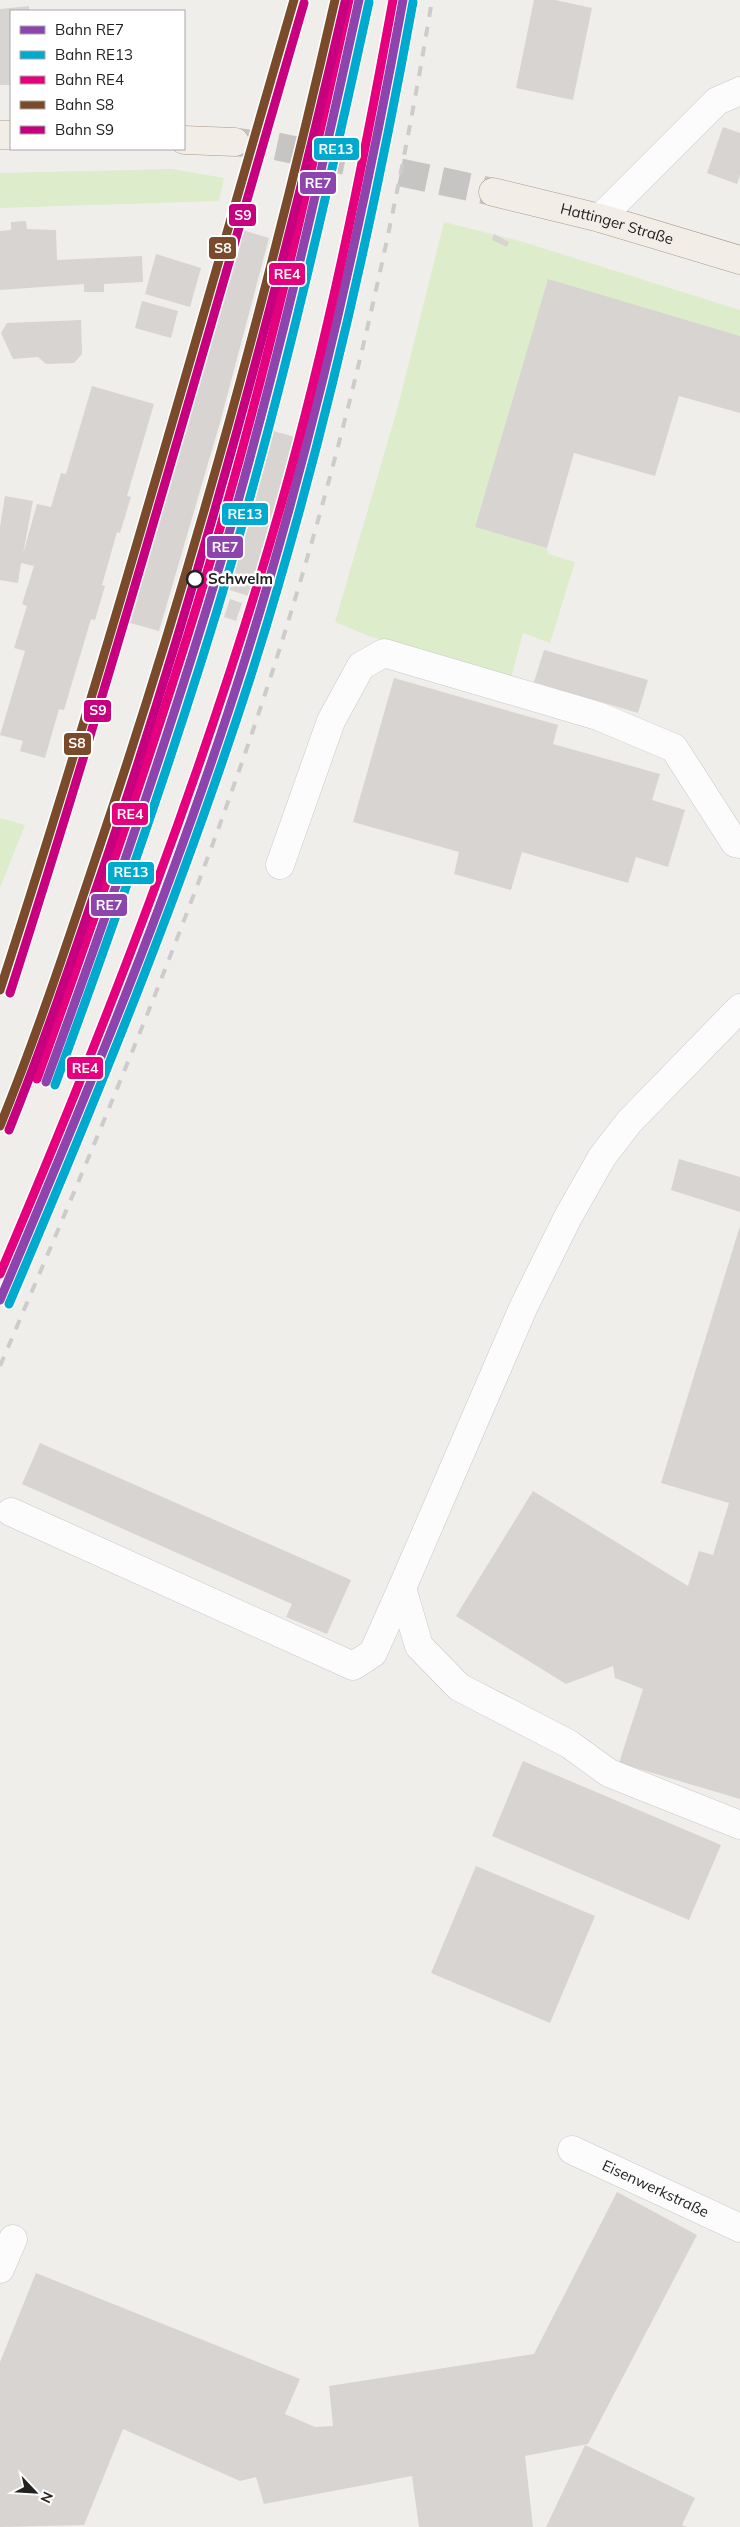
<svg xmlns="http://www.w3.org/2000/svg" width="740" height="2527" font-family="Mulish,sans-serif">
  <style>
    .grass { fill: #ddeccb }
    .building { fill: #d7d4d2 }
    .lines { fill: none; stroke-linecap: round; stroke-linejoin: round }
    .major-tunnel { stroke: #c7c5c3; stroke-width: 28; stroke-dasharray: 28 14; stroke-linecap: butt }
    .minor-casing { stroke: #c9c8c7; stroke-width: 29 }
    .major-casing { stroke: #a79c86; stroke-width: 29 }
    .minor { stroke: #fdfcfc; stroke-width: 28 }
    .major { stroke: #f3ede7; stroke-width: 28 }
    .rail { stroke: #ccc; stroke-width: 4; stroke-dasharray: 10 10; stroke-linecap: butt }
    .rail-1-casing { stroke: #fff; stroke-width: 12 }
    .rail-2-casing { stroke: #fff; stroke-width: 12 }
    .rail-3-casing { stroke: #fff; stroke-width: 12 }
    .rail-4-casing { stroke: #fff; stroke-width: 12 }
    .rail-5-casing { stroke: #fff; stroke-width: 12 }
    .rail-1 { stroke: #8e44ad; stroke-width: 9 }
    .rail-2 { stroke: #00a9ce; stroke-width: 9 }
    .rail-3 { stroke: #e5007d; stroke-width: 9 }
    .rail-4 { stroke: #7a4b2a; stroke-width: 9 }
    .rail-5 { stroke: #c7007f; stroke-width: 9 }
    .stop-dot { fill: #fff; stroke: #222; stroke-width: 2.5 }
    .labels { text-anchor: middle; stroke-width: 5; stroke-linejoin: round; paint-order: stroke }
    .street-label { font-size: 15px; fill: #222; stroke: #fff }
    .stop-label { font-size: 15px; font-weight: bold; fill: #222; stroke: #fff; text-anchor: start }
    .line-badge { stroke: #fff; stroke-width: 2 }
    .badge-label { font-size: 14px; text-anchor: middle; font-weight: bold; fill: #fff }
  </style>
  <rect width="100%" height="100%" fill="#f0eeeb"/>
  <!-- grass -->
  <path class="grass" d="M 172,169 L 224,178 L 219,201 L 0,208 L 0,173 Z
    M 444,222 L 520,241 L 740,310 L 740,336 L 548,280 L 475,527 L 547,548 L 548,554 L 575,562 L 550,643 L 523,633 L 511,678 L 369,636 L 335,622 L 397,410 Z
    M 0,818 L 25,825 L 0,888 Z"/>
  <!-- building -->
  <path class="building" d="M 534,0 L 555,0 L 592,8 L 573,100 L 516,88 Z
    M 29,6 L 29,11 L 11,11 L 11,85 L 0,85 L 0,9 Z
    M 723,127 L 740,133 L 740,175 L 737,184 L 707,173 Z
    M 26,221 L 27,229 L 56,230 L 57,260 L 142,256 L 143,282 L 104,284 L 104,292 L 84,292 L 84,284 L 0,290 L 0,231 L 11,230 L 11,222 Z
    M 239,229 L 269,238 L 221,419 L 159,631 L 123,621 Z
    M 494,234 L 509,242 L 507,247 L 492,240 Z
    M 156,254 L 201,268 L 190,307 L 145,294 Z
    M 548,279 L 740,336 L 740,413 L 679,396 L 655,476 L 574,453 L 547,548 L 475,527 Z
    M 142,301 L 178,311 L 171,338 L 135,328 Z
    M 81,320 L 82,354 L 74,363 L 46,364 L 38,357 L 13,359 L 1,333 L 7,323 Z
    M 92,386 L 154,404 L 127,496 L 131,497 L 120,533 L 117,532 L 102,585 L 105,586 L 95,620 L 91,619 L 64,710 L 59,709 L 45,758 L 20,751 L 23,741 L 0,735 L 25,651 L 14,648 L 27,606 L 22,604 L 34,566 L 21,563 L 18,583 L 0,580 L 0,527 L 5,496 L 33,501 L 23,554 L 37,504 L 51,507 L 61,473 L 66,474 Z
    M 266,429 L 295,437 L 249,596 L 220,587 Z
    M 230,599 L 242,603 L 236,621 L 224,617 Z
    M 544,650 L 648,680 L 638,713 L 534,682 Z
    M 394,678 L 558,725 L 553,744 L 660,774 L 652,800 L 685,810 L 668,867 L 636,857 L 628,883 L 522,852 L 511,890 L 454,874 L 459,852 L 353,822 Z
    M 679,1159 L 740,1177 L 740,1212 L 671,1190 Z
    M 740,1226 L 740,1799 L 619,1763 L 643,1689 L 615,1678 L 613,1666 L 566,1684 L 456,1616 L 533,1491 L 688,1586 L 699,1551 L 713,1555 L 729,1503 L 661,1483 Z
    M 40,1443 L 351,1580 L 327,1634 L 286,1617 L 292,1604 L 22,1484 Z
    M 523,1761 L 721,1845 L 689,1920 L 492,1836 Z
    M 476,1866 L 595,1916 L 550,2023 L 431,1973 Z
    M 617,2192 L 697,2235 L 588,2444 L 525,2456 L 533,2527 L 419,2527 L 412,2476 L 264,2504 L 256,2477 L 240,2481 L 123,2429 L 84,2525 L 0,2527 L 0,2362 L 36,2273 L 300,2379 L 285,2414 L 315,2427 L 333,2426 L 329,2386 L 534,2354 Z
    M 585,2445 L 695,2498 L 682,2525 L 687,2527 L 546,2527 Z"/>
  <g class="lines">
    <!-- major-tunnel -->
    <path class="major-tunnel" d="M 235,142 L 275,146 L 493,192"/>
    <!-- minor casing -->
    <g class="minor-casing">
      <g id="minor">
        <path d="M 600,218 L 717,101 L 740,91"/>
        <path d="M 280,865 L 331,721 L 361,666 L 384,653 L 598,716 L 674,748 L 735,843 L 740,844"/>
        <path d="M 740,1008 L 629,1122 L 602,1157 L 568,1217 L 524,1306 L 402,1588 L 419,1646 L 459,1687 L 569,1744 L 609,1773 L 740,1825"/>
        <path d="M 11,1512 L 353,1666 L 373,1653 L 402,1588"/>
        <path id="s1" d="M 572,2150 L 740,2228"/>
        <path d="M 0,2269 L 13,2239"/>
      </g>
    </g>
    <!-- major casing -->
    <g class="major-casing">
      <g id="major">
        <path d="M 0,135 L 11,135"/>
        <path d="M 184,140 L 235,142"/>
        <path id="s2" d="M 493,192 L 600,218 L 740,260"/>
      </g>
    </g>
    <!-- minor -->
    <use href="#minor" class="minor"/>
    <!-- major -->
    <use href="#major" class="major"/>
    <!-- rail -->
    <path class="rail" d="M 0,1366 C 89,1158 178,950 251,736 C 333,496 391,250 432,0"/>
    <!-- rail-1 casing -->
    <g class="rail-1-casing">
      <path id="rail-1" d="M 46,1082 C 109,910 169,737 221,561 C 275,376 318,188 359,0
        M 0,1300 C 88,1092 175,882 243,666 C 312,448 362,225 403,0"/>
    </g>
    <!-- rail-2 casing -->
    <g class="rail-2-casing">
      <path id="rail-2" d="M 55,1085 C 118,913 179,740 231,564 C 285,379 328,191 369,2
        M 9,1304 C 98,1095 184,885 253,669 C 322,450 372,228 413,2"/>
    </g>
    <!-- rail-3 casing -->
    <g class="rail-3-casing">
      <path id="rail-3" d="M 37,1079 C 99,907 159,734 211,559 C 266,375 308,188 349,0
        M 0,1274 C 107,1023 206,768 281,505 C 328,339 362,170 393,0"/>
    </g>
    <!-- rail-4 casing -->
    <g class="rail-4-casing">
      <path id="rail-4" d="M 0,990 C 106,663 198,331 294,0
        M 0,1126 C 37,1035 68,941 99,848 C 193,569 270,286 335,0"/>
    </g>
    <!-- rail-5 casing -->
    <g class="rail-5-casing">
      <path id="rail-5" d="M 10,993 C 115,666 208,333 304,3
        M 9,1130 C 46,1038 77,945 109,851 C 203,572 279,289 345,2"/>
    </g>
    <!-- rail-1 -->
    <use href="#rail-1" class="rail-1"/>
    <!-- rail-2 -->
    <use href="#rail-2" class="rail-2"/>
    <!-- rail-3 -->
    <use href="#rail-3" class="rail-3"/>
    <!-- rail-4 -->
    <use href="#rail-4" class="rail-4"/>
    <!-- rail-5 -->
    <use href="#rail-5" class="rail-5"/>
  </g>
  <!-- markers -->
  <circle class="stop-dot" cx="195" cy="579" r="8"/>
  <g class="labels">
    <!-- street labels -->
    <g class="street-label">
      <text dy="5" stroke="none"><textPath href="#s2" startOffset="128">Hattinger Straße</textPath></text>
      <text dy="5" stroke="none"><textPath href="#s1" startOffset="92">Eisenwerkstraße</textPath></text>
    </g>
    <!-- stop labels -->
    <g class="stop-label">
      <text x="208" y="584">Schwelm</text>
    </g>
  </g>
  <g class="line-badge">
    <rect x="313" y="137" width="47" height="24" rx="5" fill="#00a9ce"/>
    <rect x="299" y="171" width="38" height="24" rx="5" fill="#8e44ad"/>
    <rect x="228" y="203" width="29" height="24" rx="5" fill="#c7007f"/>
    <rect x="208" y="236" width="29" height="24" rx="5" fill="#7a4b2a"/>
    <rect x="268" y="262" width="38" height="24" rx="5" fill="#e5007d"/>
    <rect x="221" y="502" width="48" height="24" rx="5" fill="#00a9ce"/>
    <rect x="206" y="535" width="38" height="24" rx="5" fill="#8e44ad"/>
    <rect x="83" y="699" width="29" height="24" rx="5" fill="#c7007f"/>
    <rect x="63" y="732" width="29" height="24" rx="5" fill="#7a4b2a"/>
    <rect x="111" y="802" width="38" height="24" rx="5" fill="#e5007d"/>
    <rect x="107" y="861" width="48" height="24" rx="5" fill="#00a9ce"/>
    <rect x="90" y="893" width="38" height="24" rx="5" fill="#8e44ad"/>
    <rect x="66" y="1056" width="38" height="24" rx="5" fill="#e5007d"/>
  </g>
  <g class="badge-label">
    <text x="336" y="154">RE13</text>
    <text x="318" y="188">RE7</text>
    <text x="243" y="220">S9</text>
    <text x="223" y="253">S8</text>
    <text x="287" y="279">RE4</text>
    <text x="245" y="519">RE13</text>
    <text x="225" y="552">RE7</text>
    <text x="98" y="715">S9</text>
    <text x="77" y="748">S8</text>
    <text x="130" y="819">RE4</text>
    <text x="131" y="877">RE13</text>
    <text x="109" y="910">RE7</text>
    <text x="85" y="1073">RE4</text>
  </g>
  <!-- legend -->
  <rect x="10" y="10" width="175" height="140" fill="#ffffff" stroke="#a7a7a7"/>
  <rect x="20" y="26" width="25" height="8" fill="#8e44ad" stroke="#a7a7a7"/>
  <text x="55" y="35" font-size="15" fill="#222222">Bahn RE7</text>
  <rect x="20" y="51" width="25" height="8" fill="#00a9ce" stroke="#a7a7a7"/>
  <text x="55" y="60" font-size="15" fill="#222222">Bahn RE13</text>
  <rect x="20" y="76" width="25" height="8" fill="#e5007d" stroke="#a7a7a7"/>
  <text x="55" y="85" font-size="15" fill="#222222">Bahn RE4</text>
  <rect x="20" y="101" width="25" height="8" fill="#7a4b2a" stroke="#a7a7a7"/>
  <text x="55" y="110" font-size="15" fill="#222222">Bahn S8</text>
  <rect x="20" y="126" width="25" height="8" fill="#c7007f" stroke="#a7a7a7"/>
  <text x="55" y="135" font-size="15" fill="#222222">Bahn S9</text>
  <!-- north arrow -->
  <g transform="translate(35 2492) rotate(115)" stroke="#ffffff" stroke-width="4" paint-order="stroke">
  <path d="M0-4L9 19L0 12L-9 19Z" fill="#222222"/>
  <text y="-8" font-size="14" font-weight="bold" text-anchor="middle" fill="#222222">N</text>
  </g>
</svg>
